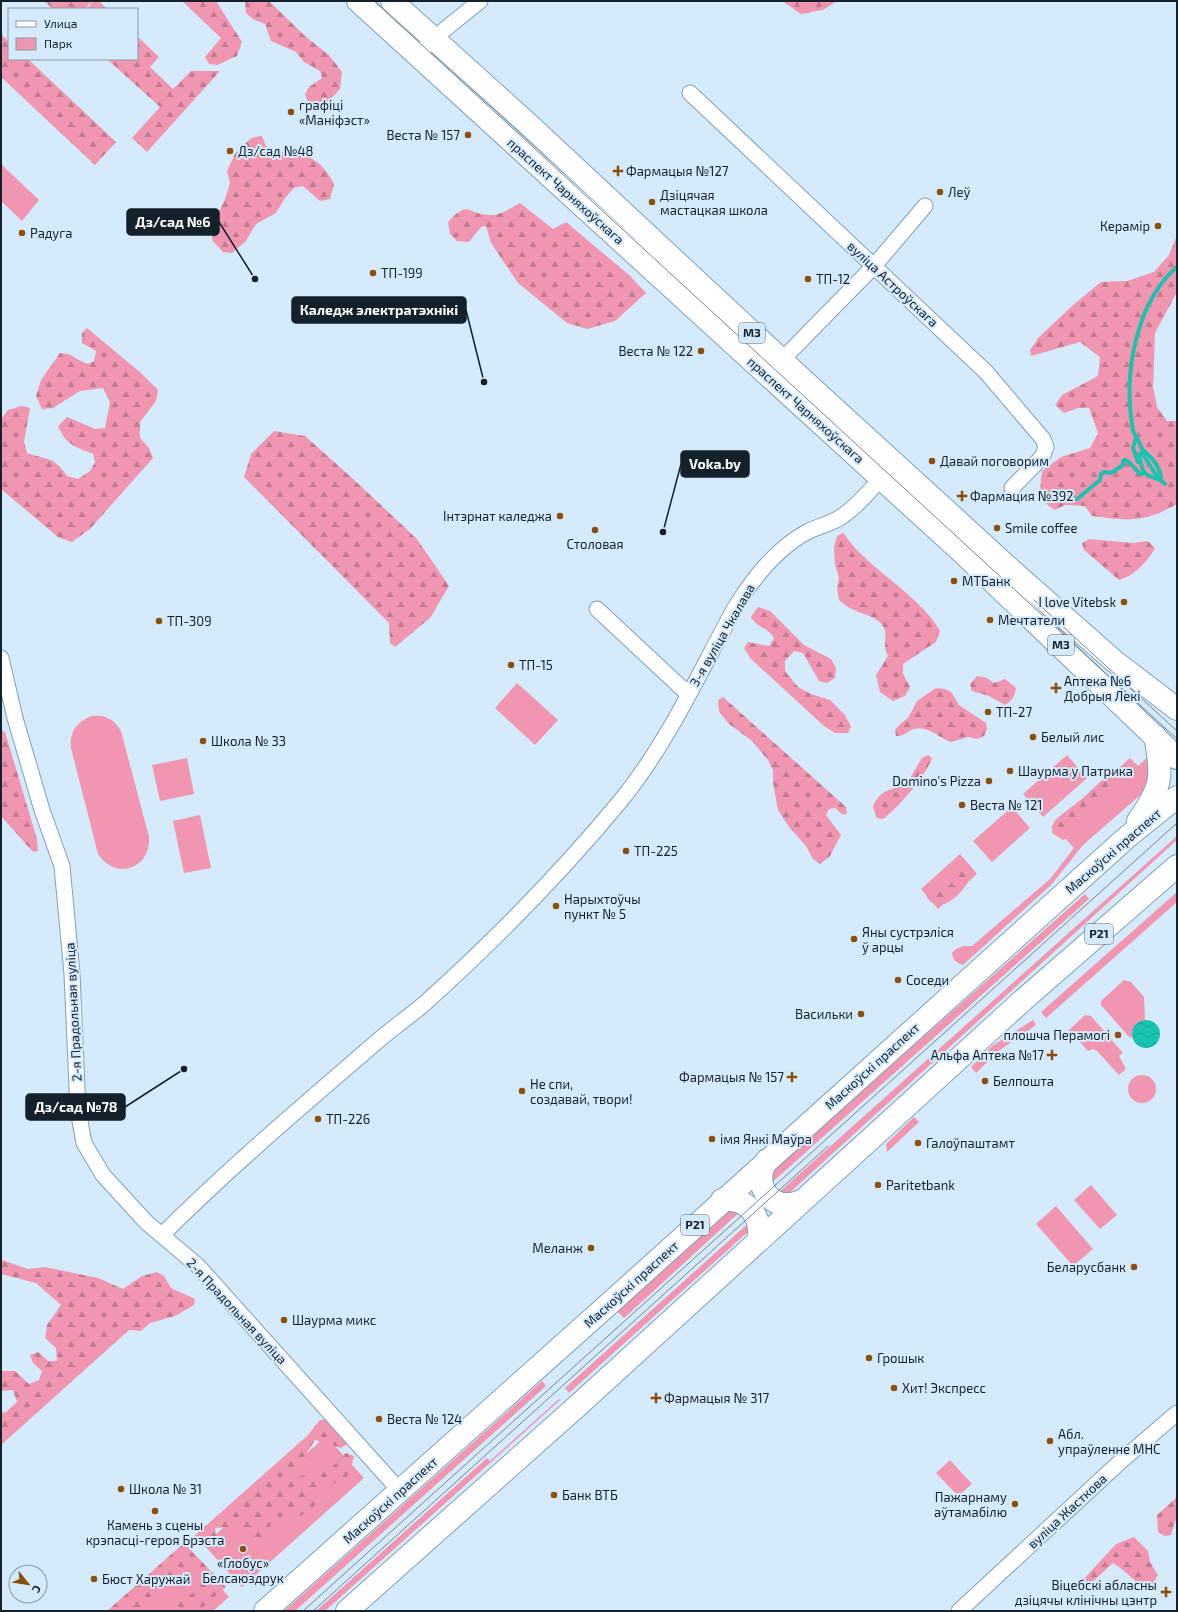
<svg xmlns="http://www.w3.org/2000/svg" width="1178" height="1612" font-family="'Exo 2',sans-serif">
  <style>
    .green { fill: #f196b0 }
    .forest { fill: url(#forest-firs) }
    .water { fill: url(#water-waves) }
    .lines { fill: none; stroke-linecap: round; stroke-linejoin: round }
    .stream { stroke: #19c3af; stroke-width: 4 }
    .minor-casing { stroke: #7ea1bb; stroke-width: 17 }
    .primary-casing { stroke: #7ea1bb; stroke-width: 24 }
    .minor { stroke: #fff; stroke-width: 15 }
    .primary { stroke: #fff; stroke-width: 22 }
    .tram { stroke: #748592; stroke-width: 1 }
    .poi-dot { fill: #8a4f0b; stroke: #d5eafb; stroke-width: 1.5 }
    .labels { text-anchor: middle; stroke-width: 4; stroke-linejoin: round; paint-order: stroke }
    .shield { fill: #d5eafb; stroke: #4e5d69; stroke-width: 1 }
    .shield-label { font-size: 12px; font-weight: bold; fill: #14212b }
    .poi-label { font-size: 13px; fill: #14212b; stroke: #d5eafb; text-anchor: start }
    .street-label { font-size: 13px; fill: #14212b; stroke: #d5eafb }
    .leader { fill: none; stroke: #14212b; stroke-width: 1.5 }
    .callout-dot { fill: #14212b; stroke: #d5eafb; stroke-width: 1.5 }
    .callout { fill: #14212b; stroke: #14212b; stroke-width: 1.5 }
    .callout-label { font-size: 14px; text-anchor: middle; font-weight: bold; fill: #fff }
  </style>
  <defs>
    <pattern id="forest-firs" width="22" height="20" patternUnits="userSpaceOnUse"><rect width="22" height="20" fill="#f196b0"/><path d="M5 1l3.5 6h-7zM16 11l3.5 6h-7z" fill="#c27a8f"/></pattern>
    <pattern id="water-waves" width="16" height="10" patternUnits="userSpaceOnUse"><rect width="16" height="10" fill="#19c3af"/><path d="M0 5q4-4 8 0t8 0" fill="none" stroke="#16a797"/></pattern>
  </defs>
  <rect width="100%" height="100%" fill="#d5eafb"/>
  <!-- green -->
  <path class="green" d="M 93,1 L 99,1 L 107,9 L 87,9 Z
    M 1,164 L 39,200 L 22,221 L 1,201 Z
    M 517,683 L 558,720 L 535,745 L 495,708 Z
    M 92,716 C 105,715 114,719 121,731 L 149,837 C 151,869 116,881 98,854 L 71,748 C 69,732 77,721 92,716 Z
    M 1151,754 L 1154,765 L 1145,791 L 1083,845 L 1051,885 L 963,965 C 956,962 953,961 952,953 C 958,946 963,946 972,946 L 1050,879 L 1074,848 L 1054,826 L 1130,758 L 1138,766 Z
    M 1067,755 L 1087,778 L 1043,817 L 1023,794 Z
    M 187,758 L 194,794 L 160,801 L 152,765 Z
    M 1012,807 L 1030,828 L 992,862 L 973,841 Z
    M 200,815 L 211,868 L 184,873 L 173,821 Z
    M 1177,836 L 1177,840 L 787,1195 L 777,1194 Z
    M 960,854 L 977,874 L 938,909 L 921,889 Z
    M 1177,892 L 1177,902 L 1046,1018 L 1041,1012 Z
    M 1085,894 L 1089,899 L 768,1186 L 774,1169 Z
    M 1124,980 L 1131,982 L 1144,997 L 1145,1020 C 1136,1022 1132,1027 1132,1036 L 1130,1038 L 1101,1005 L 1101,1001 Z
    M 1085,1015 L 1091,1016 L 1123,1053 L 1119,1056 L 1126,1069 L 1119,1075 L 1097,1051 L 1093,1049 L 1088,1051 L 1069,1030 Z
    M 1033,1020 L 1036,1025 L 1000,1050 L 976,1073 L 971,1067 L 992,1046 Z
    M1128 1089a14 14 0 1 1 28 0a14 14 0 1 1-28 0Z
    M 914,1117 L 919,1122 L 887,1152 L 886,1144 Z
    M 1091,1185 L 1117,1215 L 1100,1229 L 1074,1200 Z
    M 1056,1206 L 1093,1249 L 1073,1266 L 1036,1224 Z
    M 731,1209 L 743,1209 L 624,1318 L 617,1311 Z
    M 752,1220 L 751,1229 L 569,1393 L 565,1388 Z
    M 542,1381 L 546,1386 L 295,1611 L 284,1611 Z
    M 559,1399 L 560,1400 L 325,1611 L 316,1611 L 487,1458 L 490,1461 Z
    M 326,1436 L 364,1478 L 242,1587 L 204,1545 Z
    M 950,1460 L 972,1484 L 958,1496 L 936,1473 Z
    M 192,1556 L 229,1597 L 213,1611 L 131,1611 Z"/>
  <!-- forest -->
  <path class="forest" d="M 44,1 L 92,1 L 85,9 L 53,9 Z
    M 182,1 L 216,1 L 242,42 L 237,56 L 217,65 L 209,64 L 205,57 L 221,38 Z
    M 245,1 L 269,1 L 305,36 L 329,55 L 342,72 L 340,89 L 329,101 L 316,109 L 310,108 L 305,94 L 309,87 L 322,78 L 320,71 L 304,62 L 296,52 L 271,41 L 265,24 L 253,19 L 246,13 Z
    M 782,1 L 837,1 L 823,10 L 801,14 Z
    M 1,34 L 9,42 L 9,59 L 28,59 L 116,142 L 95,165 L 1,77 Z
    M 137,36 L 159,57 L 150,67 L 173,89 L 191,71 L 220,71 L 147,152 L 132,138 L 160,107 L 107,59 L 137,59 Z
    M 262,136 L 266,146 L 273,153 C 301,149 321,158 334,184 L 330,199 L 320,201 L 303,186 L 294,188 L 285,198 L 276,213 L 256,224 L 246,241 L 232,253 L 223,252 L 212,240 L 213,225 L 225,199 L 230,183 L 227,171 L 235,154 L 251,138 Z
    M 520,203 L 553,229 L 566,222 L 629,275 L 646,293 L 615,321 L 587,329 L 567,323 L 518,283 L 491,243 L 486,226 L 481,227 L 469,242 L 457,241 L 450,234 L 448,222 C 470,199 466,214 489,215 C 499,216 511,208 520,203 Z
    M 1177,235 L 1177,292 L 1155,333 L 1154,362 L 1153,387 L 1157,407 L 1167,421 L 1177,421 L 1177,504 C 1143,523 1130,521 1092,516 L 1085,506 L 1065,505 L 1055,510 C 1037,500 1040,489 1042,471 L 1061,457 L 1090,448 L 1098,433 L 1089,408 L 1078,408 L 1064,413 L 1055,405 L 1062,395 L 1098,376 L 1100,357 L 1080,342 L 1031,356 L 1030,350 L 1039,337 L 1072,306 L 1101,282 L 1127,281 L 1154,272 L 1169,255 Z
    M 87,328 L 141,373 L 158,390 L 156,401 L 140,422 L 140,438 L 149,448 L 153,458 L 90,529 L 72,542 L 58,537 L 1,489 L 1,419 L 8,410 L 22,406 L 30,408 L 24,442 L 27,453 C 49,461 52,455 67,476 L 78,479 L 90,471 L 95,462 L 93,454 C 74,446 67,446 58,426 L 67,417 L 95,429 L 105,428 L 110,402 L 103,388 L 80,391 L 53,408 L 42,409 L 36,396 L 41,380 L 60,353 C 75,354 75,360 88,364 L 94,361 L 96,351 L 82,343 L 82,333 Z
    M 274,431 L 305,436 L 351,477 L 417,539 L 449,586 L 430,618 L 395,647 L 390,643 L 389,623 L 244,477 L 251,454 Z
    M 843,533 C 849,540 854,548 861,554 C 884,577 924,602 940,631 L 936,642 L 903,664 L 903,674 L 910,687 L 905,696 L 893,701 L 880,692 L 876,675 L 888,656 C 882,646 888,637 884,628 C 878,616 863,615 852,609 C 847,607 843,603 839,600 L 837,589 L 839,578 L 835,564 L 834,547 L 837,536 Z
    M 1089,539 L 1133,543 L 1148,541 L 1155,548 C 1148,561 1134,576 1119,580 L 1084,550 L 1082,543 Z
    M 758,607 L 770,611 L 804,645 L 831,659 L 836,668 L 835,678 L 827,683 L 819,681 L 803,653 L 794,651 L 785,661 L 785,671 L 798,687 L 811,694 L 830,700 L 844,714 L 851,726 L 848,733 L 835,733 L 824,726 L 751,659 L 744,648 L 748,642 L 769,646 L 774,638 C 766,626 757,628 751,617 Z
    M 977,676 L 987,678 L 994,683 L 1005,679 L 1016,688 C 1015,696 1012,701 1005,705 L 989,696 L 972,691 L 970,684 Z
    M 936,688 L 945,689 L 951,692 L 959,705 L 986,723 L 987,729 L 984,736 L 977,739 L 968,737 L 951,742 C 939,738 928,725 914,729 C 907,731 904,737 896,736 L 895,730 L 900,724 L 908,718 L 917,701 Z
    M 723,697 L 846,807 L 847,813 L 843,815 L 835,808 L 829,809 L 826,815 L 841,835 L 830,856 L 820,864 L 813,859 L 806,846 L 789,827 L 778,810 L 773,783 L 773,770 L 768,760 L 752,741 L 728,723 L 719,711 L 718,700 Z
    M 1,730 L 5,732 L 37,839 L 38,851 L 33,852 L 1,816 Z
    M 928,755 L 932,758 C 926,776 898,808 883,819 L 877,818 L 873,807 C 881,787 891,792 907,783 L 922,758 Z
    M 1112,771 L 1117,773 L 1118,776 L 1107,792 L 1071,823 C 1071,831 1071,836 1063,840 L 1052,833 L 1052,826 L 1056,819 L 1083,798 Z
    M 962,859 C 966,861 971,865 972,870 C 975,880 938,928 924,891 L 926,887 C 931,887 935,889 939,889 C 955,889 955,873 957,861 Z
    M 2,1260 L 28,1269 L 45,1267 L 98,1278 L 123,1289 L 142,1276 L 157,1272 L 164,1276 L 171,1288 L 195,1299 L 194,1305 L 175,1316 L 150,1323 L 141,1331 L 129,1330 L 1,1445 L 1,1413 L 6,1412 L 17,1402 L 13,1390 L 1,1391 L 1,1371 L 15,1371 L 29,1384 L 39,1380 L 42,1371 L 33,1363 L 30,1355 L 38,1352 L 48,1361 L 57,1361 L 56,1348 L 45,1338 L 47,1325 L 61,1305 L 36,1283 L 1,1274 Z
    M 329,1419 L 349,1443 L 341,1448 L 315,1440 L 300,1464 L 287,1471 L 294,1478 L 331,1468 L 346,1453 L 354,1456 L 349,1475 L 322,1491 L 310,1513 L 273,1523 L 260,1538 L 250,1539 L 240,1526 L 215,1528 L 217,1544 L 227,1552 L 223,1558 L 192,1538 L 307,1436 L 320,1420 Z
    M 1177,1497 L 1177,1516 L 1171,1535 L 1165,1536 L 1158,1532 L 1157,1515 Z
    M 1134,1537 L 1148,1551 L 1150,1562 L 1158,1575 L 1153,1583 L 1146,1590 C 1134,1581 1125,1570 1113,1563 L 1089,1585 L 1082,1581 L 1116,1544 Z
    M 184,1543 L 226,1587 L 198,1611 L 166,1611 L 169,1607 L 193,1593 L 201,1580 L 192,1567 L 168,1583 L 152,1611 L 107,1611 Z"/>
  <!-- water -->
  <path class="water" d="M1132 1034a14 14 0 1 1 28 0a14 14 0 1 1-28 0Z"/>
  <g class="lines">
    <!-- stream -->
    <path class="stream" d="M 1136,438 L 1133,448 L 1138,462
      M 1142,453 L 1139,456 C 1143,475 1144,475 1161,480 C 1161,467 1152,458 1142,449
      M 1165,484 L 1158,478 L 1142,453 C 1143,445 1136,438 1133,431 C 1132,426 1132,421 1131,416 C 1125,367 1138,300 1177,267
      M 1077,499 L 1100,480 L 1101,474 L 1104,472 L 1111,473 L 1123,465 L 1123,461 L 1125,460 L 1129,462 L 1140,474 L 1144,473"/>
    <!-- minor casing -->
    <g class="minor-casing">
      <path id="minor" d="M 418,55 L 433,39 L 480,1
        M 690,93 L 986,372 L 1043,439 L 1046,447 L 1042,457 L 1012,488
        M 776,366 L 874,266 L 925,206
        M 597,609 L 688,694
        M 1,658 L 15,718 L 42,810 L 62,866 L 72,974 L 78,1110 L 84,1143 L 103,1175 L 146,1222 L 198,1266 L 400,1491
        M 162,1235 C 231,1166 306,1103 380,1039 C 394,1027 410,1016 424,1004 C 494,941 562,872 622,799 C 669,741 700,671 736,606 C 754,577 777,548 807,532 C 818,526 831,524 841,517 C 858,506 873,487 887,472
        M 959,1611 L 1121,1461 L 1177,1413"/>
    </g>
    <!-- primary casing -->
    <g class="primary-casing">
      <path id="primary" d="M 358,1 L 965,555 L 1177,758
        M 392,1 L 527,123 L 802,379 L 1009,568 L 1114,661 L 1177,709
        M 1138,821 C 1162,787 1163,777 1155,736
        M 767,1160 C 750,1186 773,1214 801,1201
        M 722,1200 C 747,1197 763,1216 758,1240
        M 265,1611 L 610,1303 L 1126,838 L 1177,797
        M 347,1611 L 574,1409 L 1022,1001 L 1177,866"/>
    </g>
    <!-- minor -->
    <use href="#minor" class="minor"/>
    <!-- primary -->
    <use href="#primary" class="primary"/>
    <!-- tram -->
    <path class="tram" d="M 374,1 L 1177,739
      M 1034,600 L 1177,731
      M 303,1611 L 1177,823
      M 313,1611 L 828,1146"/>
  </g>
  <!-- markers -->
  <g class="poi-dot">
    <circle cx="291" cy="112" r="4"/>
    <circle cx="468" cy="135" r="4"/>
    <circle cx="230" cy="151" r="4"/>
    <path d="M616 165h4v4h4v4h-4v4h-4v-4h-4v-4h4z"/>
    <circle cx="940" cy="192" r="4"/>
    <circle cx="652" cy="202" r="4"/>
    <circle cx="1158" cy="226" r="4"/>
    <circle cx="22" cy="233" r="4"/>
    <circle cx="373" cy="273" r="4"/>
    <circle cx="808" cy="279" r="4"/>
    <circle cx="701" cy="351" r="4"/>
    <circle cx="932" cy="461" r="4"/>
    <path d="M960 490h4v4h4v4h-4v4h-4v-4h-4v-4h4z"/>
    <circle cx="560" cy="516" r="4"/>
    <circle cx="997" cy="528" r="4"/>
    <circle cx="595" cy="530" r="4"/>
    <circle cx="954" cy="581" r="4"/>
    <circle cx="1124" cy="602" r="4"/>
    <circle cx="990" cy="620" r="4"/>
    <circle cx="159" cy="621" r="4"/>
    <circle cx="511" cy="665" r="4"/>
    <path d="M1054 682h4v4h4v4h-4v4h-4v-4h-4v-4h4z"/>
    <circle cx="988" cy="712" r="4"/>
    <circle cx="1033" cy="737" r="4"/>
    <circle cx="203" cy="741" r="4"/>
    <circle cx="1010" cy="771" r="4"/>
    <circle cx="989" cy="781" r="4"/>
    <circle cx="962" cy="805" r="4"/>
    <circle cx="626" cy="851" r="4"/>
    <circle cx="556" cy="906" r="4"/>
    <circle cx="854" cy="939" r="4"/>
    <circle cx="898" cy="980" r="4"/>
    <circle cx="861" cy="1014" r="4"/>
    <circle cx="1118" cy="1035" r="4"/>
    <path d="M1050 1049h4v4h4v4h-4v4h-4v-4h-4v-4h4z"/>
    <path d="M790 1071h4v4h4v4h-4v4h-4v-4h-4v-4h4z"/>
    <circle cx="985" cy="1081" r="4"/>
    <circle cx="522" cy="1091" r="4"/>
    <circle cx="318" cy="1119" r="4"/>
    <circle cx="712" cy="1139" r="4"/>
    <circle cx="918" cy="1143" r="4"/>
    <circle cx="878" cy="1185" r="4"/>
    <circle cx="591" cy="1248" r="4"/>
    <circle cx="1134" cy="1267" r="4"/>
    <circle cx="284" cy="1320" r="4"/>
    <circle cx="869" cy="1358" r="4"/>
    <circle cx="894" cy="1388" r="4"/>
    <path d="M654 1392h4v4h4v4h-4v4h-4v-4h-4v-4h4z"/>
    <circle cx="379" cy="1419" r="4"/>
    <circle cx="1050" cy="1441" r="4"/>
    <circle cx="121" cy="1489" r="4"/>
    <circle cx="554" cy="1495" r="4"/>
    <circle cx="1015" cy="1504" r="4"/>
    <circle cx="155" cy="1511" r="4"/>
    <circle cx="243" cy="1549" r="4"/>
    <circle cx="94" cy="1579" r="4"/>
    <path d="M1164 1586h4v4h4v4h-4v4h-4v-4h-4v-4h4z"/>
  </g>
  <g class="labels">
    <!-- shield labels -->
    <g class="shield">
      <rect x="739" y="323" width="26" height="20" rx="3"/>
      <rect x="1048" y="635" width="26" height="20" rx="3"/>
      <rect x="1085" y="924" width="28" height="20" rx="3"/>
      <rect x="681" y="1215" width="28" height="20" rx="3"/>
    </g>
    <g class="shield-label">
      <text x="752" y="337">М3</text>
      <text x="1061" y="649">М3</text>
      <text x="1099" y="938">Р21</text>
      <text x="695" y="1229">Р21</text>
    </g>
    <!-- poi labels -->
    <g class="poi-label">
      <text x="299" y="110">графіці<tspan x="299" dy="15">«Маніфэст»</tspan></text>
      <text x="460" y="140" text-anchor="end">Веста № 157</text>
      <text x="238" y="156">Дз/сад №48</text>
      <text x="626" y="176">Фармацыя №127</text>
      <text x="948" y="197">Леў</text>
      <text x="660" y="200">Дзіцячая<tspan x="660" dy="15">мастацкая школа</tspan></text>
      <text x="1150" y="231" text-anchor="end">Керамір</text>
      <text x="30" y="238">Радуга</text>
      <text x="381" y="278">ТП-199</text>
      <text x="816" y="284">ТП-12</text>
      <text x="693" y="356" text-anchor="end">Веста № 122</text>
      <text x="940" y="466">Давай поговорим</text>
      <text x="970" y="501">Фармация №392</text>
      <text x="552" y="521" text-anchor="end">Інтэрнат каледжа</text>
      <text x="1005" y="533">Smile coffee</text>
      <text x="595" y="549" text-anchor="middle">Столовая</text>
      <text x="962" y="586">МТБанк</text>
      <text x="1116" y="607" text-anchor="end">I love Vitebsk</text>
      <text x="998" y="625">Мечтатели</text>
      <text x="167" y="626">ТП-309</text>
      <text x="519" y="670">ТП-15</text>
      <text x="1064" y="686">Аптека №6<tspan x="1064" dy="15">Добрыя Лекі</tspan></text>
      <text x="996" y="717">ТП-27</text>
      <text x="1041" y="742">Белый лис</text>
      <text x="211" y="746">Школа № 33</text>
      <text x="1018" y="776">Шаурма у Патрика</text>
      <text x="981" y="786" text-anchor="end">Domino's Pizza</text>
      <text x="970" y="810">Веста № 121</text>
      <text x="634" y="856">ТП-225</text>
      <text x="564" y="904">Нарыхтоўчы<tspan x="564" dy="15">пункт № 5</tspan></text>
      <text x="862" y="937">Яны сустрэліся<tspan x="862" dy="15">ў арцы</tspan></text>
      <text x="906" y="985">Соседи</text>
      <text x="853" y="1019" text-anchor="end">Васильки</text>
      <text x="1110" y="1040" text-anchor="end">плошча Перамогі</text>
      <text x="1044" y="1060" text-anchor="end">Альфа Аптека №17</text>
      <text x="784" y="1082" text-anchor="end">Фармацыя № 157</text>
      <text x="993" y="1086">Белпошта</text>
      <text x="530" y="1089">Не спи,<tspan x="530" dy="15">создавай, твори!</tspan></text>
      <text x="326" y="1124">ТП-226</text>
      <text x="720" y="1144">імя Янкі Маўра</text>
      <text x="926" y="1148">Галоўпаштамт</text>
      <text x="886" y="1190">Paritetbank</text>
      <text x="583" y="1253" text-anchor="end">Меланж</text>
      <text x="1126" y="1272" text-anchor="end">Беларусбанк</text>
      <text x="292" y="1325">Шаурма микс</text>
      <text x="877" y="1363">Грошык</text>
      <text x="902" y="1393">Хит! Экспресс</text>
      <text x="664" y="1403">Фармацыя № 317</text>
      <text x="387" y="1424">Веста № 124</text>
      <text x="1058" y="1439">Абл.<tspan x="1058" dy="15">упраўленне МНС</tspan></text>
      <text x="129" y="1494">Школа № 31</text>
      <text x="562" y="1500">Банк ВТБ</text>
      <text x="1007" y="1502" text-anchor="end">Пажарнаму<tspan x="1007" dy="15">аўтамабілю</tspan></text>
      <text x="155" y="1530" text-anchor="middle">Камень з сцены<tspan x="155" dy="15">крэпасці-героя Брэста</tspan></text>
      <text x="243" y="1568" text-anchor="middle">«Глобус»<tspan x="243" dy="15">Белсаюздрук</tspan></text>
      <text x="102" y="1584">Бюст Харужай</text>
      <text x="1157" y="1590" text-anchor="end">Віцебскі абласны<tspan x="1157" dy="15">дзіцячы клінічны цэнтр</tspan></text>
    </g>
    <!-- street labels -->
    <g class="street-label">
      <text transform="translate(566 191) rotate(42)" y="5">праспект Чарняхоўскага</text>
      <text transform="translate(893 284) rotate(43)" y="5">вуліца Астроўскага</text>
      <text transform="translate(806 410) rotate(42)" y="5">праспект Чарняхоўскага</text>
      <text transform="translate(722 635) rotate(-60)" y="5">3-я вуліца Чкалава</text>
      <text transform="translate(1113 851) rotate(-41)" y="5">Маскоўскі праспект</text>
      <text transform="translate(73 1012) rotate(-93)" y="5">2-я Прадольная вуліца</text>
      <text transform="translate(872 1066) rotate(-42)" y="5">Маскоўскі праспект</text>
      <text transform="translate(631 1284) rotate(-42)" y="5">Маскоўскі праспект</text>
      <text transform="translate(237 1311) rotate(47)" y="5">2-я Прадольная вуліца</text>
      <text transform="translate(390 1500) rotate(-42)" y="5">Маскоўскі праспект</text>
      <text transform="translate(1067 1511) rotate(-43)" y="5">вуліца Жасткова</text>
    </g>
  </g>
  <!-- callouts -->
  <path class="leader" d="M255 279L219 222M484 382L466 310M663 532L681 464M184 1069L125 1107"/>
  <g class="callout-dot">
    <circle cx="255" cy="279" r="4"/>
    <circle cx="484" cy="382" r="4"/>
    <circle cx="663" cy="532" r="4"/>
    <circle cx="184" cy="1069" r="4"/>
  </g>
  <g class="callout">
    <rect x="127" y="209" width="92" height="26" rx="4"/>
    <rect x="292" y="297" width="174" height="26" rx="4"/>
    <rect x="681" y="451" width="68" height="26" rx="4"/>
    <rect x="26" y="1094" width="99" height="26" rx="4"/>
  </g>
  <g class="callout-label">
    <text x="173" y="227">Дз/сад №6</text>
    <text x="379" y="315">Каледж электратэхнікі</text>
    <text x="715" y="469">Voka.by</text>
    <text x="76" y="1112">Дз/сад №78</text>
  </g>
  <!-- border -->
  <rect width="1178" height="1612" fill="none" stroke="#14212b" stroke-width="4"/>
  <!-- legend -->
  <rect x="8" y="8" width="130" height="52" fill="#d5eafb" stroke="#889aa8"/>
  <rect x="16" y="21" width="20" height="6" fill="#ffffff" stroke="#889aa8"/>
  <text x="44" y="28" font-size="12" fill="#14212b">Улица</text>
  <rect x="16" y="38" width="20" height="12" fill="#f196b0" stroke="#889aa8"/>
  <text x="44" y="48" font-size="12" fill="#14212b">Парк</text>
  <!-- north arrow -->
  <g transform="translate(28 1584) rotate(120)"><circle r="19" fill="#d5eafb" stroke="#889aa8"/>
  <path d="M0-3L7 15L0 10L-7 15Z" fill="#8a4f0b"/>
  <text y="-6" font-size="11" font-weight="bold" text-anchor="middle" fill="#14212b">С</text>
  </g>
</svg>
